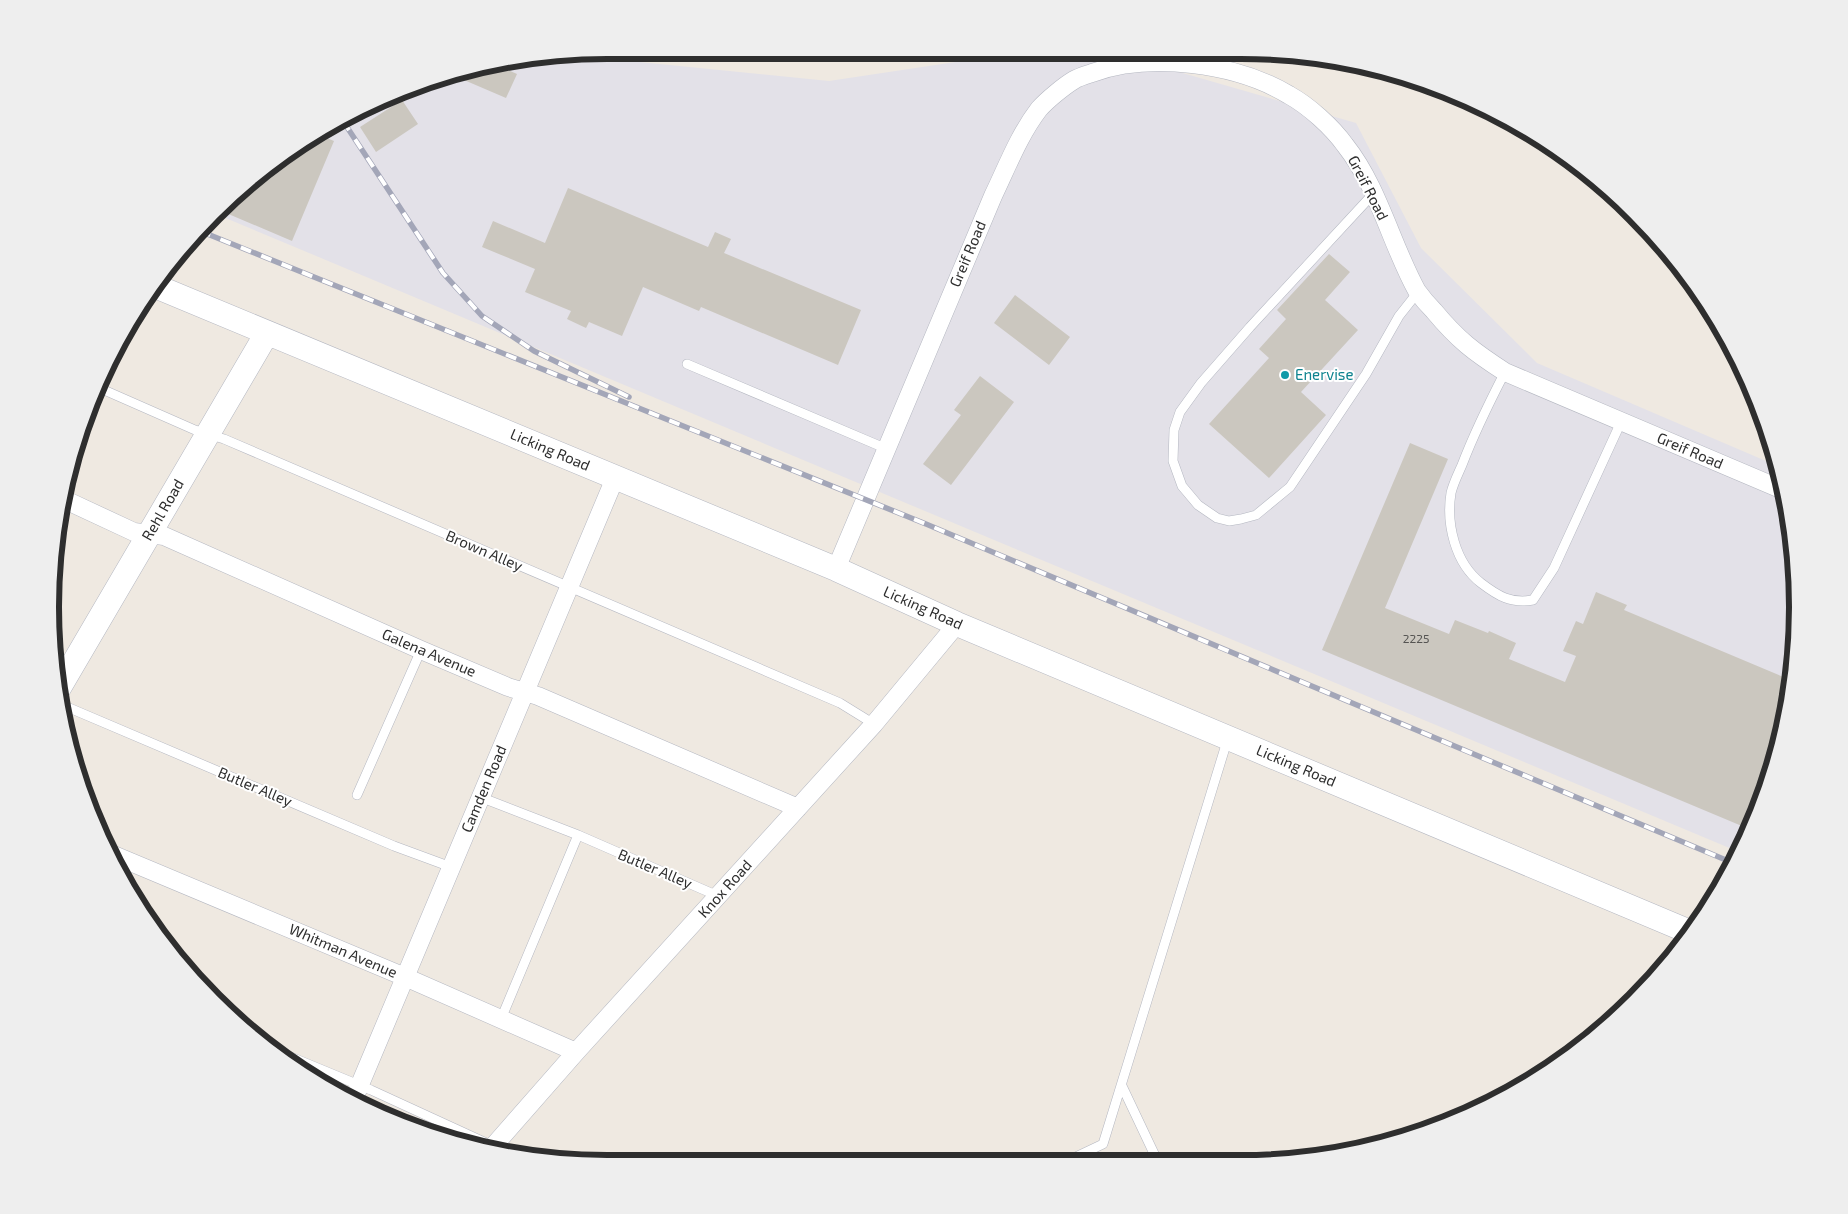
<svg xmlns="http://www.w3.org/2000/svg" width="1848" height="1214" font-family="'Exo 2',sans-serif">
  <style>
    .industrial { fill: #e3e1e8 }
    .building { fill: #cbc7bf }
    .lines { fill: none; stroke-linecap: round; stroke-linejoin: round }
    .lane-casing { stroke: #b4b7c1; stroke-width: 10 }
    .street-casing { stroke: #b4b7c1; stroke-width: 19 }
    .secondary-casing { stroke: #b4b7c1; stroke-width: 25 }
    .lane { stroke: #fff; stroke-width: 9 }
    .street { stroke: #fff; stroke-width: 18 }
    .secondary { stroke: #fff; stroke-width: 24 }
    .rail-casing { stroke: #a3a6b8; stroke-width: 5.5 }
    .rail { stroke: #fff; stroke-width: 4; stroke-dasharray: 11; stroke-linecap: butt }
    .culture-dot { fill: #0f9aa8; stroke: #fff; stroke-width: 2 }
    .labels { text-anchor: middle; stroke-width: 4; stroke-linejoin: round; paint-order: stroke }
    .number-label { font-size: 12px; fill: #555452 }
    .street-label { font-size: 15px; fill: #2e2e2e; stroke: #fff }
    .culture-label { font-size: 15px; fill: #0d838f; stroke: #fff; text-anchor: start }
    .rim { fill: none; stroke: #2e2e2e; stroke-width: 6 }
  </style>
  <rect width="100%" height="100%" fill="#efe9e1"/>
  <!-- industrial -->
  <path class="industrial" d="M 534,55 L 570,55 L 829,81 L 1002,55 L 1120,55 L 1356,123 L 1421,248 L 1537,363 L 1780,467 L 1797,571 L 1793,680 L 1768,786 L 1739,852 L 216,214 L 240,188 L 297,144 L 428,79 Z"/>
  <!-- building -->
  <path class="building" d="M 494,64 L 517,74 L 506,98 L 450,74 Z
    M 402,100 L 418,124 L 376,152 L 360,127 Z
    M 317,134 L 334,141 L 292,241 L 219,210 L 240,188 L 297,144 Z
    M 568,188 L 708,247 L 715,232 L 731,239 L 724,253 L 861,310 L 838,365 L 701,307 L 699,311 L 643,287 L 622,336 L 589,322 L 586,328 L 569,320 L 567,319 L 571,311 L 525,292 L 535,269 L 482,247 L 493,221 L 545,243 Z
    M 1329,254 L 1350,272 L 1325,300 L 1358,330 L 1301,392 L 1326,415 L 1269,478 L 1209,424 L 1269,358 L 1259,349 L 1286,319 L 1277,310 Z
    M 1015,295 L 1070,337 L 1049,365 L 994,323 Z
    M 980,376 L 1014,402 L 951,485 L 923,464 L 961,415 L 954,410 Z
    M 1410,443 L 1448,459 L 1385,608 L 1449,634 L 1455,620 L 1488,633 L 1489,631 L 1516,643 L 1509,659 L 1565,682 L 1576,656 L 1563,651 L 1576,621 L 1583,624 L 1596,592 L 1627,605 L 1624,610 L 1793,681 L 1768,786 L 1749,829 L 1322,650 Z"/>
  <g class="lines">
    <!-- lane casing -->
    <g class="lane-casing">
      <path id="lane" d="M 1373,194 L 1250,327 L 1201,383 L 1180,412 L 1174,430 L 1173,461 L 1182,486 L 1198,505 L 1217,518 L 1229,521 L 1241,519 L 1256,515 L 1290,487 L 1366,374 L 1399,316 L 1418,292
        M 687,364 L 887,449
        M 1505,372 C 1489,403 1475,431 1462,465 C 1458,474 1453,484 1451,493 C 1446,524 1455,563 1481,583 C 1498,596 1511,604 1533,600 L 1554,568 L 1621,422
        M 92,396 L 97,392 L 104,390 L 195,430 L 224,439 L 840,703 L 874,724
        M 60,704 L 394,846 L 451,867
        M 357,795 L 421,650
        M 480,797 L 578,835 L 718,896
        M 501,1019 L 578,835
        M 279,1052 L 371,1090 L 493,1146
        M 1122,1086 L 1158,1162
        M 1065,1162 L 1103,1144 L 1228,738"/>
    </g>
    <!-- street casing -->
    <g class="street-casing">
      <path id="street" d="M 61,498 L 134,532 L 164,536 L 421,650 L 508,687 L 538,696 L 798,808
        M 836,569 L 993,196 C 1007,167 1019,135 1039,109 C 1047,100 1064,86 1074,80 C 1079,77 1086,75 1092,73 C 1150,52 1236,63 1289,95 C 1309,106 1332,127 1345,145 C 1379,188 1391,244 1417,291 C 1422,298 1428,305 1434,311 C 1458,340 1474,352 1505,372 L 1783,490
        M 109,853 L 405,977 L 576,1052
        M 353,1101 L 615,478
        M 490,1150 L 576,1052 L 874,724 L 957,624"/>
    </g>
    <!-- secondary casing -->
    <g class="secondary-casing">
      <path id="secondary" d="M 155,286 L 836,569 L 957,624 L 1690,932
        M 59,688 L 267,333"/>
    </g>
    <!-- lane -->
    <use href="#lane" class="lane"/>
    <!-- street -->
    <use href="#street" class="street"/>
    <!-- secondary -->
    <use href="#secondary" class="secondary"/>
    <!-- rail casing -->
    <g class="rail-casing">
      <path id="rail" d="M 343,121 L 443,273 L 482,316 L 534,351 L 629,397
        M 200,231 L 926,524 L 1733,863"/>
    </g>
    <!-- rail -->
    <use href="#rail" class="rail"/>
  </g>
  <!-- markers -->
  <circle class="culture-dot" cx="1285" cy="375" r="5"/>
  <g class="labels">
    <!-- number labels -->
    <g class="number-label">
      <text x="1416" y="643">2225</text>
    </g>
    <!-- street labels -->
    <g class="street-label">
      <text transform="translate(1368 188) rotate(63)" y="5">Greif Road</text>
      <text transform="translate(968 254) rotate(-67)" y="5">Greif Road</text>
      <text transform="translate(550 450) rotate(23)" y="5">Licking Road</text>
      <text transform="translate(1690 451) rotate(23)" y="5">Greif Road</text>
      <text transform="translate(163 510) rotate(-60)" y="5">Rehl Road</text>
      <text transform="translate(484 551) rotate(23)" y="5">Brown Alley</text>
      <text transform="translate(923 608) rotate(24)" y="5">Licking Road</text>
      <text transform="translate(429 653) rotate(23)" y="5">Galena Avenue</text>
      <text transform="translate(1296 766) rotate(23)" y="5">Licking Road</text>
      <text transform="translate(255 787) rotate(23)" y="5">Butler Alley</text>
      <text transform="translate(484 789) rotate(-67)" y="5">Camden Road</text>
      <text transform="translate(655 869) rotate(23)" y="5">Butler Alley</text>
      <text transform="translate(725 889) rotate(-48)" y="5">Knox Road</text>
      <text transform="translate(343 951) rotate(23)" y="5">Whitman Avenue</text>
    </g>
    <!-- culture labels -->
    <g class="culture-label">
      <text x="1295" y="380">Enervise</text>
    </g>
  </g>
  <!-- crop -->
  <path d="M0 0H1848V1214H0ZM607 59H1241A548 548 0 0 1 1789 607V607A548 548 0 0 1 1241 1155H607A548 548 0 0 1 59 607V607A548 548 0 0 1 607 59Z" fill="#eee" fill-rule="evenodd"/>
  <path class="rim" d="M607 59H1241A548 548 0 0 1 1789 607V607A548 548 0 0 1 1241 1155H607A548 548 0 0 1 59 607V607A548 548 0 0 1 607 59Z"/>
</svg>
